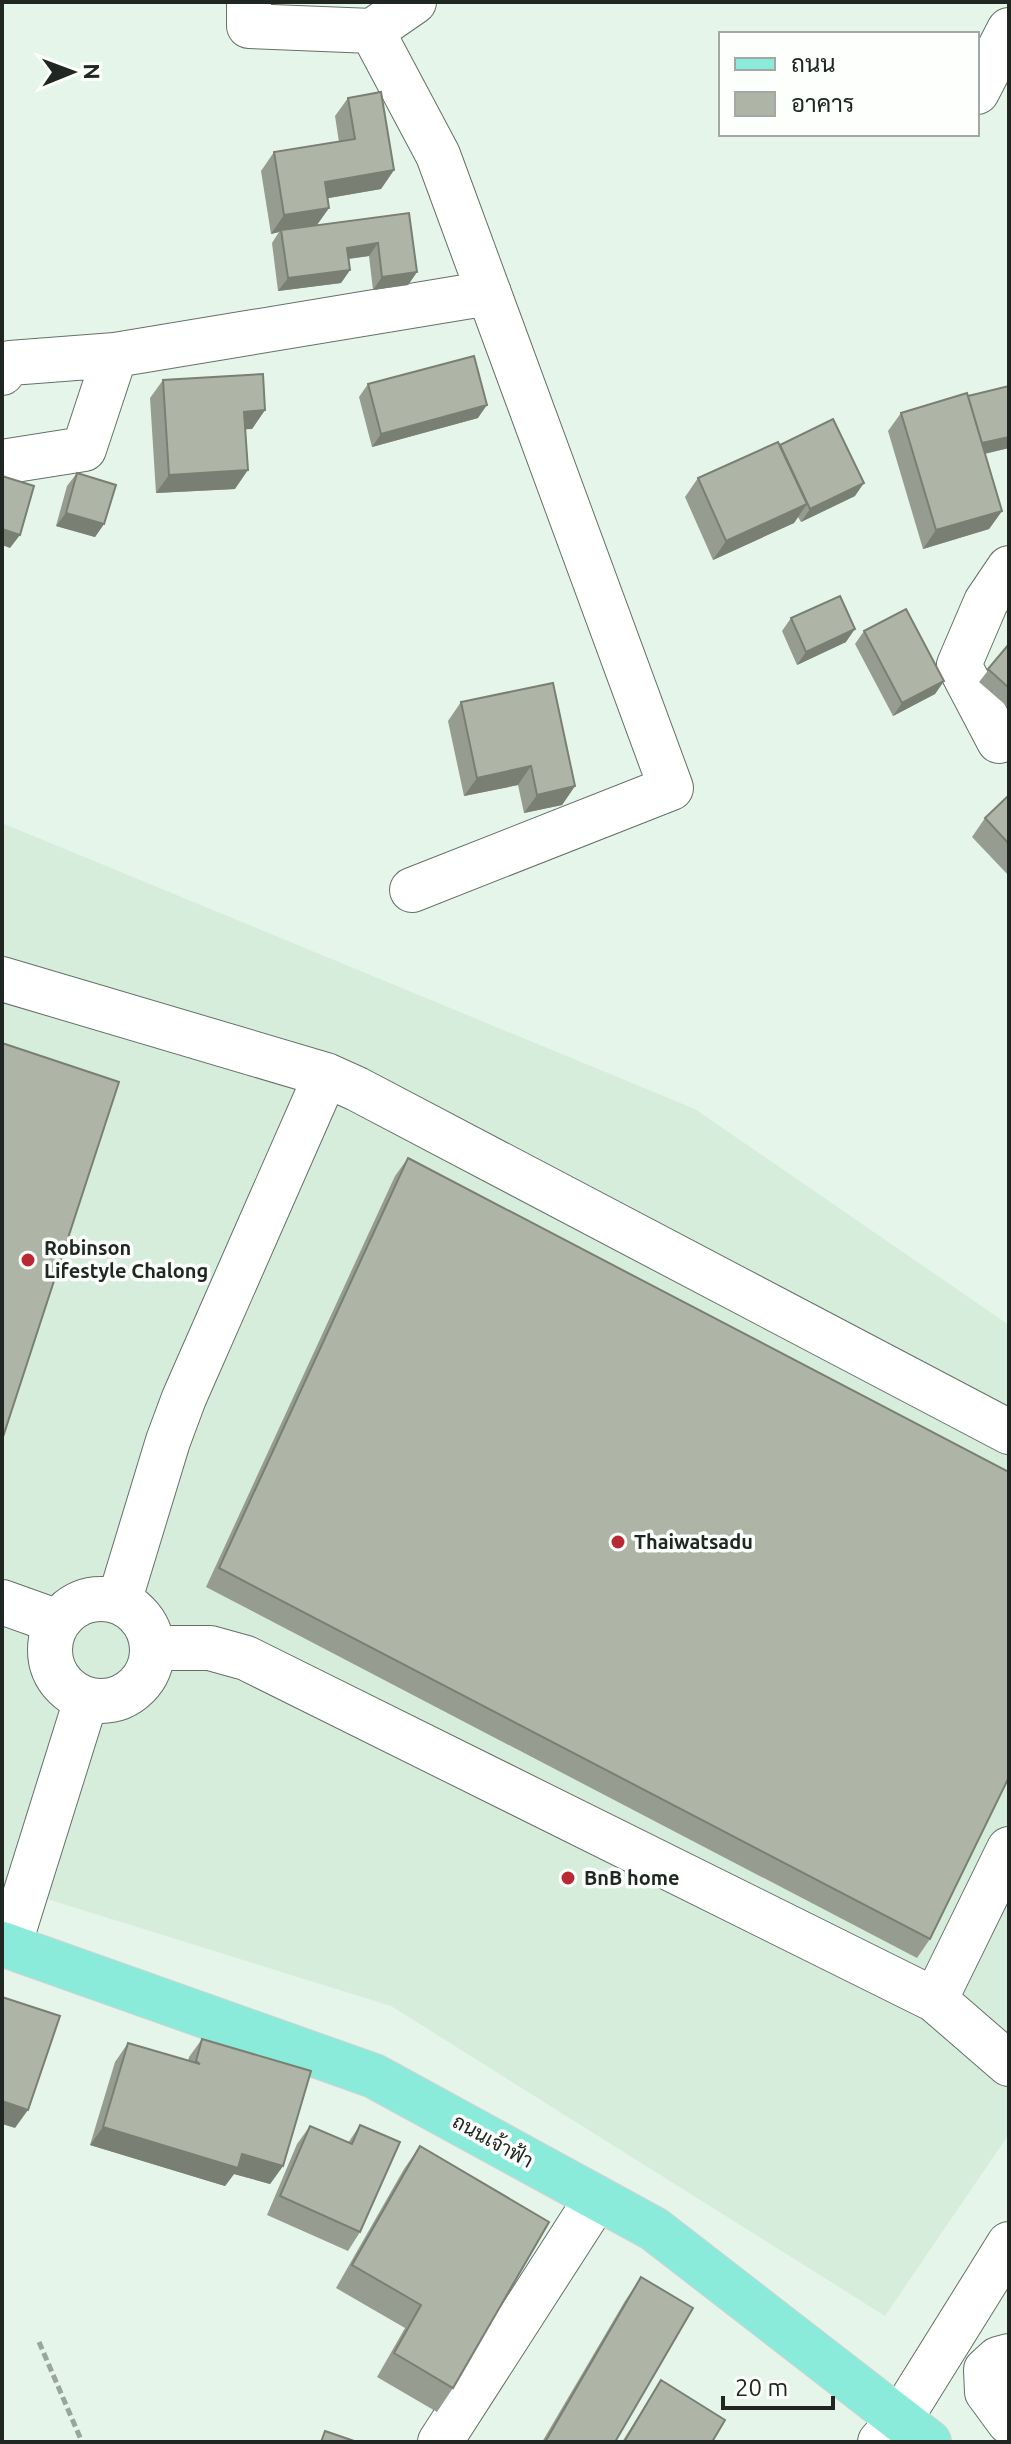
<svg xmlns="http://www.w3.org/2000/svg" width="1011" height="2444" font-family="Ubuntu,Sarabun,sans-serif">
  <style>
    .built { fill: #d7eddc }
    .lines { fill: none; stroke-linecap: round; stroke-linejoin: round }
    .minor-casing { stroke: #637167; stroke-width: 46 }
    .major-casing { stroke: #d2d4d3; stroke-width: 46 }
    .path { stroke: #9aa59d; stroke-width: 5; stroke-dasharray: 8 4; stroke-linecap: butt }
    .minor { stroke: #fff; stroke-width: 44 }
    .major { stroke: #8aebdb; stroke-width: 44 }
    .wall { fill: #969c8f }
    .shaded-wall { fill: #7a7f74 }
    .building { fill: #aeb5a6; stroke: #7a7f74; stroke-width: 2 }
    .poi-dot { fill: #b92934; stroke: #fcfffc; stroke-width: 3 }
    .labels { text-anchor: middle; stroke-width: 7; stroke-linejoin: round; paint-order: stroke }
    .poi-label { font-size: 20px; font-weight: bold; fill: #202622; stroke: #fcfffc; text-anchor: start }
    .street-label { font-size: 20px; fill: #202622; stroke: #fcfffc }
  </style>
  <rect width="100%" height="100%" fill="#e6f5ea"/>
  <!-- built -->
  <path class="built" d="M 2,823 L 695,1109 L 1009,1325 L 1009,2134 L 885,2316 L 391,2006 L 2,1885 Z"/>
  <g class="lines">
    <!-- minor casing -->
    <g class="minor-casing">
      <path id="minor" d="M 249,2 L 249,26 L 372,31
        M 977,92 L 1009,30
        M 2,373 L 10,363 L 115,355 L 489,293
        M 2,462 L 84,449 L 115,355
        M 1009,568 L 986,602 L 959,665 L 999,741 L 1009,738
        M 412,890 L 671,788 L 438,155 L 372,31 L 414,2
        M 2,979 L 326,1075 L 357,1089 L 1009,1432
        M50 1650a51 51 0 1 1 102 0a51 51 0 1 1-102 0Z
        M 2,1602 L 58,1622
        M 119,1602 L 168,1441 L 184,1398 L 326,1075
        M 152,1648 L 210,1648 L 246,1658 L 935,2000 L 1009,2064
        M 9,1946 L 86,1700
        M 935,2000 L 1009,1849
        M 1009,2356 L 998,2359 L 986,2370 L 987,2392 L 1009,2422
        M 440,2442 L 597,2198
        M 880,2442 L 900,2419 L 1009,2244"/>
    </g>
    <!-- major casing -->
    <g class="major-casing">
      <path id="major" d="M 2,1944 L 374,2076 L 654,2229 L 929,2442"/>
    </g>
    <!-- path -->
    <path class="path" d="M 39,2342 L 82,2442"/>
    <!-- minor -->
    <use href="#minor" class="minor"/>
    <!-- major -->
    <use href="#major" class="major"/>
  </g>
  <!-- wall -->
  <path class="wall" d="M 348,98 L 394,170 L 381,189 L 328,198 L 329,208 L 317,225 L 409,213 L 417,272 L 408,285 L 373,290 L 369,256 L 349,259 L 350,270 L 341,283 L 278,291 L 272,243 L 279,232 L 271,234 L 261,171 L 274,152 L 339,142 L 335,116 Z
    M 163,380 L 265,410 L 252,429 L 245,429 L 235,489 L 156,493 L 150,398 Z
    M 368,384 L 478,418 L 372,447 L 359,397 Z
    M 901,413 L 1009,448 L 985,454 L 1002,511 L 989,529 L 923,549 L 888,431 Z
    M 77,473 L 104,524 L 95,537 L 56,526 L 67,486 Z
    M 698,478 L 855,496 L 801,522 L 798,517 L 794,523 L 713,560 L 685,497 Z
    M 791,618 L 846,642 L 797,665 L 782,631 Z
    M 864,631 L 944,681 L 935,694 L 893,716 L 855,644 Z
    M 1009,644 L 1009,708 L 979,682 Z
    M 461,702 L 575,786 L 562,805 L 524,813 L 518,785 L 464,796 L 448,721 Z
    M 1009,795 L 1009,876 L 972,837 L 985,818 Z
    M 408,1158 L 930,1939 L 917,1958 L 206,1587 L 395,1176 Z
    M 202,2039 L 283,2166 L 270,2184 L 234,2174 L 225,2186 L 90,2145 L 115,2062 L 128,2043 L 188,2061 L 189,2057 Z
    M 360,2125 L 360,2232 L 348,2251 L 267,2215 L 297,2144 L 310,2126 L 348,2143 Z
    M 420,2146 L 453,2388 L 437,2412 L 377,2377 L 405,2328 L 336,2288 L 404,2169 Z
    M 641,2277 L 615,2442 L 542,2442 L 625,2301 Z
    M 661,2380 L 712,2442 L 622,2442 Z"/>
  <!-- shaded-wall -->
  <path class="shaded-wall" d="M 394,170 L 381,189 L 312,201 L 325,182 Z
    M 329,208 L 316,226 L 281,230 L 279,232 L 271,234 L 284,215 Z
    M 378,243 L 369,256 L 338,260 L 347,248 Z
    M 350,270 L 341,283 L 278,291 L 288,278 Z
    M 417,272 L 408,285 L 373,290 L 382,277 Z
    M 487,405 L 478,418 L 372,447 L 381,434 Z
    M 265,410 L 252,429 L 231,430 L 244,412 Z
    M 1009,437 L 1009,448 L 969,457 L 978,444 Z
    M 248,470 L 235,489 L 156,493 L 169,475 Z
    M 864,483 L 855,496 L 801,522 L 810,509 Z
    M 807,504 L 794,523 L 713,560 L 726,541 Z
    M 1002,511 L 989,529 L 923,549 L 936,530 Z
    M 66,513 L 104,524 L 95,537 L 56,526 Z
    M 2,529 L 20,535 L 10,548 L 2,545 Z
    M 855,629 L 846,642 L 797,665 L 806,652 Z
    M 944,681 L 935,694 L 893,716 L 902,703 Z
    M 531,766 L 518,785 L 464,796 L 477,778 Z
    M 575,786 L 562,805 L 524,813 L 537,795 Z
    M 2,2101 L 28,2110 L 15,2128 L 2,2124 Z
    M 103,2127 L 242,2154 L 283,2166 L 270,2184 L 234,2174 L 225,2186 L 90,2145 Z"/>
  <!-- building -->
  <path class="building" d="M 381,92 L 394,170 L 325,182 L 329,208 L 284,215 L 274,152 L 355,139 L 348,98 Z
    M 409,213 L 417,272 L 382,277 L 378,243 L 347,248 L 350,270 L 288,278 L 281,230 Z
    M 474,356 L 487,405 L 381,434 L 368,384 Z
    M 263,374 L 265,410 L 244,412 L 248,470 L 169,475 L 163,380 Z
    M 1009,386 L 1009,437 L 982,443 L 968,396 Z
    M 967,393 L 1002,511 L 936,530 L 901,413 Z
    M 833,419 L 864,483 L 810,509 L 780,445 Z
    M 778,442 L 807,504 L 726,541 L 698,478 Z
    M 77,473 L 116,485 L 104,524 L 66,513 Z
    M 2,476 L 34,486 L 20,535 L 2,529 Z
    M 840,596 L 855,629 L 806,652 L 791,618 Z
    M 906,609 L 944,681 L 902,703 L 864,631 Z
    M 1009,644 L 1009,688 L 988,669 Z
    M 553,683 L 575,786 L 537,795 L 531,766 L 477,778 L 461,702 Z
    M 1009,795 L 1009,844 L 985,818 Z
    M 2,1043 L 119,1082 L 2,1440 Z
    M 408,1158 L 1009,1472 L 1009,1777 L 930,1939 L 219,1568 Z
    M 2,1997 L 60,2016 L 28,2110 L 2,2101 Z
    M 202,2039 L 311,2071 L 283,2166 L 242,2154 L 238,2168 L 103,2127 L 128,2043 L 200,2064 L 196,2061 Z
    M 360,2125 L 400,2142 L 360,2232 L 280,2196 L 310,2126 L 352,2144 Z
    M 420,2146 L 549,2222 L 453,2388 L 394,2353 L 421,2305 L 352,2265 Z
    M 641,2277 L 693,2308 L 615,2442 L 545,2442 Z
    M 661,2380 L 725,2420 L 712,2442 L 624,2442 Z
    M 325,2431 L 357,2442 L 321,2442 Z"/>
  <!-- markers -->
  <g class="poi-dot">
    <circle cx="28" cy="1260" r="8"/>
    <circle cx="618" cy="1542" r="8"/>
    <circle cx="568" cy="1878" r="8"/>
  </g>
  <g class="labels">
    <!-- poi labels -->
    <g class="poi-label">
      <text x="44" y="1255">Robinson<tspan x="44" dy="23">Lifestyle Chalong</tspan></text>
      <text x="634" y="1549">Thaiwatsadu</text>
      <text x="584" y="1885">BnB home</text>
    </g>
    <!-- street labels -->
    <g class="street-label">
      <text transform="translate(493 2141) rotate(29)" y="7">ถนนเจ้าฟ้า</text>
    </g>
  </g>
  <!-- border -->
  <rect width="1011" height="2444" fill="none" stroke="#202622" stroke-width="8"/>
  <!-- legend -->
  <rect x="719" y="32" width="260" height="104" fill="#fcfffc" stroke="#a4a8a5" stroke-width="2"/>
  <rect x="735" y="58" width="40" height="12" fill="#8aebdb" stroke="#a4a8a5" stroke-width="2"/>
  <text x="791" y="72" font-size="24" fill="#202622">ถนน</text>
  <rect x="735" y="92" width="40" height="24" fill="#aeb5a6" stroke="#a4a8a5" stroke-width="2"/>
  <text x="791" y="112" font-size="24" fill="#202622">อาคาร</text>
  <!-- north arrow -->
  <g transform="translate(72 72) rotate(89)" stroke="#fcfffc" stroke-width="6" paint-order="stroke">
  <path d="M0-6L14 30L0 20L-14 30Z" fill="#202622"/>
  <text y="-12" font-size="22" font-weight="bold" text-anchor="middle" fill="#202622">N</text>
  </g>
  <!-- scale -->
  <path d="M723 2396v12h110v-12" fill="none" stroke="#202622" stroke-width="4"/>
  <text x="735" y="2396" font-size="24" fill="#202622" stroke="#fcfffc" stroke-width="6" paint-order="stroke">20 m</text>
</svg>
